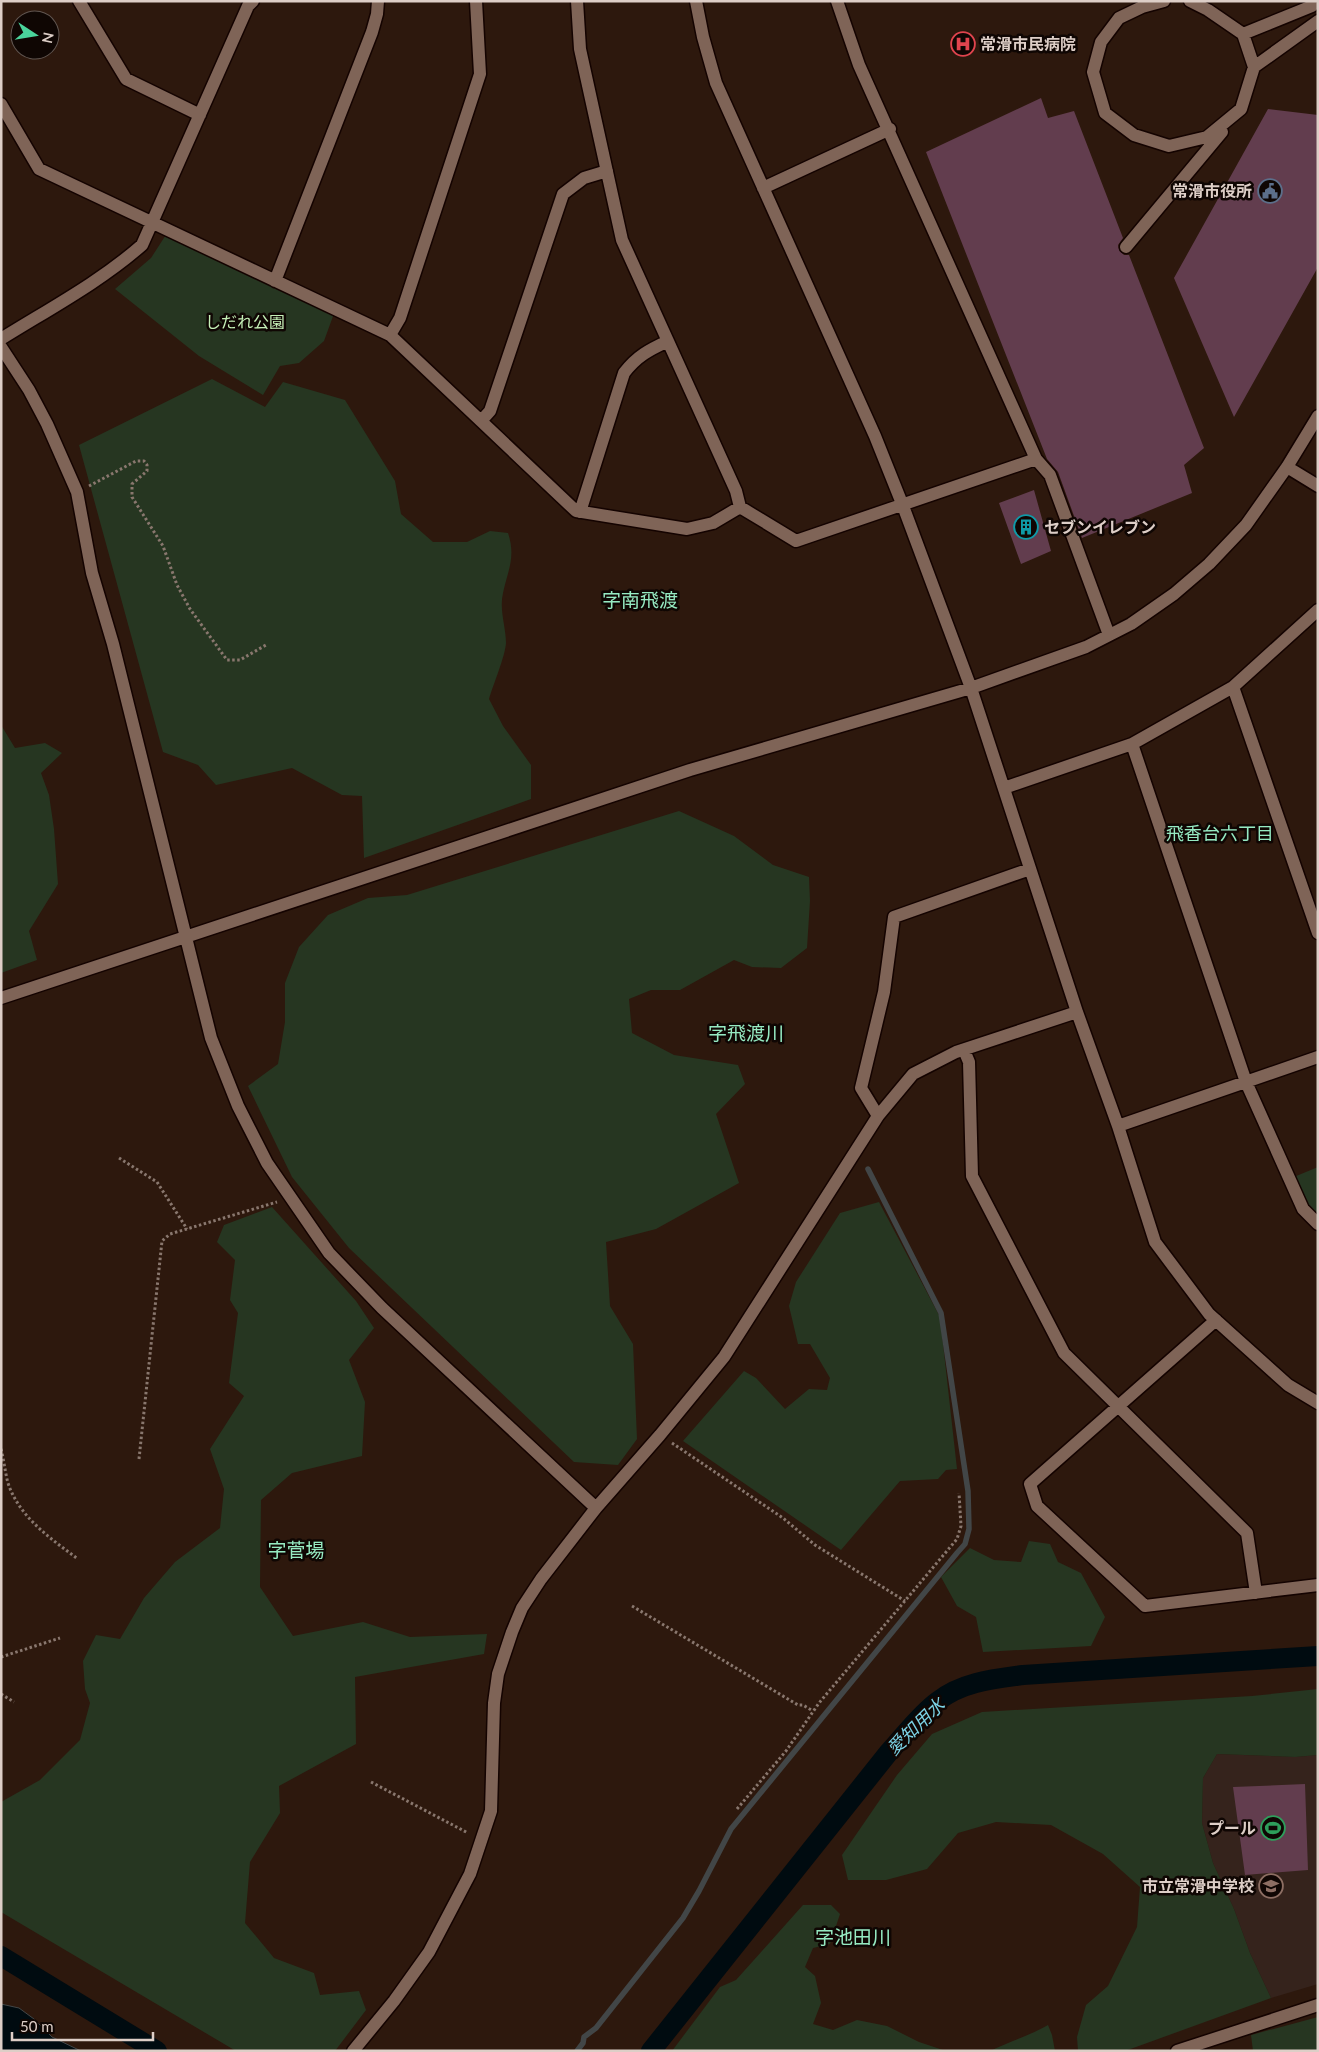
<svg xmlns="http://www.w3.org/2000/svg" width="1319" height="2052" font-family="Lato,'Noto Sans JP',sans-serif">
  <style>
    .education { fill: #35231c }
    .green { fill: #263621 }
    .water { fill: #000b10; stroke: #424647 }
    .lines { fill: none; stroke-linecap: round; stroke-linejoin: round }
    .stream { stroke: #424647; stroke-width: 5.5 }
    .canal { stroke: #000b10; stroke-width: 20 }
    .building { fill: #623d4e }
    .minor-casing { stroke: #140300; stroke-width: 15 }
    .path { stroke: #89776e; stroke-width: 3; stroke-dasharray: 2.5 2.5; stroke-linecap: butt }
    .minor { stroke: #7f6457; stroke-width: 12 }
    .labels { text-anchor: middle; stroke-width: 5; stroke-linejoin: round; paint-order: stroke }
    .poi-label { font-size: 16px; font-weight: bold; fill: #ddcec7; stroke: #0f0603; text-anchor: end }
    .park-label { font-size: 16px; fill: #c5f0b7; stroke: #0f0603 }
    .neighbourhood-label { font-size: 18px; fill: #96eac2; stroke: #0f0603 }
    .water-label { font-size: 18px; font-style: italic; fill: #7bd1e4; stroke: #0f0603 }
    .quarter-label { font-size: 19px; fill: #96eac2; stroke: #0f0603 }
  </style>
  <rect width="100%" height="100%" fill="#2d180d"/>
  <!-- education -->
  <path class="education" d="M 1217,1754 L 1295,1757 L 1318,1755 L 1318,1984 L 1271,1998 L 1250,1953 L 1234,1909 L 1213,1863 L 1202,1823 L 1203,1778 Z"/>
  <!-- green -->
  <path class="green" d="M 171,227 L 336,308 L 324,341 L 299,363 L 280,366 L 263,395 L 199,356 L 115,289 L 151,258 Z
    M 212,379 L 265,407 L 283,382 L 345,400 L 395,481 L 401,514 L 433,542 L 467,542 L 490,531 L 508,533 C 516,557 508,570 503,593 C 499,610 506,627 506,643 C 505,657 493,685 489,699 L 503,726 L 531,765 L 531,799 L 364,858 L 362,796 L 342,795 L 292,768 L 216,785 L 198,765 L 163,752 L 79,445 Z
    M 1,725 L 15,748 L 45,743 L 62,753 L 41,773 L 49,795 L 54,829 L 58,884 L 29,931 L 37,960 L 1,973 Z
    M 679,811 L 734,836 L 773,865 L 809,877 L 810,901 L 807,948 L 781,968 L 752,967 L 734,960 L 680,990 L 651,990 L 629,999 L 632,1033 L 674,1055 L 738,1065 L 745,1084 L 716,1114 L 739,1183 L 656,1229 L 606,1242 L 610,1306 L 633,1344 L 637,1439 L 618,1465 L 574,1462 L 349,1248 L 292,1177 L 248,1086 L 278,1064 L 285,1022 L 285,983 L 299,947 L 328,915 L 368,898 L 407,895 Z
    M 1318,1167 L 1318,1224 L 1289,1179 Z
    M 879,1202 L 940,1317 L 957,1469 L 946,1470 L 938,1479 L 900,1481 L 841,1550 L 683,1441 L 744,1371 L 756,1378 L 785,1409 L 809,1389 L 827,1390 L 830,1378 L 810,1344 L 798,1344 L 789,1306 L 796,1282 L 840,1213 Z
    M 272,1207 L 356,1301 L 374,1328 L 349,1360 L 365,1402 L 362,1456 L 292,1473 L 261,1500 L 260,1587 L 293,1636 L 363,1622 L 410,1637 L 487,1634 L 484,1654 L 355,1677 L 356,1744 L 279,1786 L 280,1813 L 250,1862 L 245,1923 L 274,1958 L 314,1973 L 320,1995 L 359,1991 L 366,2010 L 335,2051 L 236,2051 L 1,1912 L 1,1802 L 40,1780 L 80,1740 L 90,1703 L 85,1689 L 83,1661 L 96,1635 L 120,1639 L 144,1598 L 175,1562 L 220,1528 L 224,1489 L 210,1449 L 244,1396 L 229,1383 L 238,1313 L 230,1300 L 235,1260 L 217,1242 L 224,1225 Z
    M 1029,1541 L 1050,1544 L 1058,1562 L 1081,1573 L 1105,1617 L 1091,1646 L 983,1652 L 976,1617 L 957,1606 L 941,1577 L 970,1548 L 994,1560 L 1021,1562 Z
    M 1318,1689 L 1318,1755 L 1295,1757 L 1217,1754 L 1203,1778 L 1202,1823 L 1213,1863 L 1234,1909 L 1250,1953 L 1271,1998 L 1125,2051 L 1078,2051 L 1077,2037 L 1086,2005 L 1108,1986 L 1137,1927 L 1140,1887 L 1103,1854 L 1051,1825 L 996,1822 L 958,1833 L 927,1869 L 886,1880 L 848,1880 L 842,1855 L 897,1775 L 932,1734 L 982,1712 L 1252,1696 Z
    M 803,1905 L 831,1905 L 840,1914 L 830,1944 L 813,1948 L 805,1967 L 815,1976 L 821,2003 L 813,2024 L 833,2030 L 857,2020 L 887,2026 L 919,2042 L 946,2051 L 672,2051 L 720,1987 L 736,1980 Z
    M 1318,2017 L 1318,2051 L 1253,2051 L 1251,2035 Z
    M 1048,2025 L 1052,2035 L 1055,2051 L 990,2051 C 1010,2041 1029,2036 1048,2025 Z"/>
  <!-- water -->
  <path class="water" d="M 1,2004 L 19,2008 L 34,2019 L 52,2037 L 81,2051 L 1,2051 Z"/>
  <g class="lines">
    <!-- stream -->
    <path class="stream" d="M 577,2051 L 583,2043 L 584,2037 L 596,2028 L 683,1918 L 699,1891 L 731,1829 L 957,1553 L 965,1544 L 969,1529 L 968,1491 L 941,1313 L 868,1169"/>
    <!-- canal -->
    <path class="canal" d="M 1,1956 L 157,2051
      M 651,2051 L 889,1752 C 905,1735 919,1715 938,1701 C 962,1682 993,1679 1023,1675 L 1318,1656"/>
  </g>
  <!-- building -->
  <path class="building" d="M 1041,98 L 1048,118 L 1074,111 L 1123,238 L 1118,245 L 1119,250 L 1124,255 L 1129,255 L 1204,448 L 1184,465 L 1192,493 L 1082,538 L 1058,472 L 1047,459 L 926,152 Z
    M 1268,109 L 1318,115 L 1318,267 L 1234,417 L 1174,278 Z
    M 1034,490 L 1051,551 L 1021,564 L 999,503 Z
    M 1305,1784 L 1308,1870 L 1245,1875 L 1233,1787 Z"/>
  <g class="lines">
    <!-- minor casing -->
    <g class="minor-casing">
      <path id="minor" d="M 79,1 L 126,79 L 200,115
        M 577,1 L 580,49 L 622,240 L 736,491 L 740,507
        M 696,1 L 703,37 L 716,83 L 875,436 L 903,506 L 971,688 L 1077,1012 L 1118,1126 L 1155,1242 L 1209,1314 L 1288,1385 L 1318,1403
        M 1164,1 L 1142,7 L 1119,18 L 1101,42 L 1093,72 L 1105,113 L 1134,135 L 1169,146 L 1207,137 L 1241,109 L 1254,67 L 1243,34 L 1208,10 L 1190,1
        M 1243,34 L 1312,6
        M 1254,67 L 1318,21
        M 1,104 L 39,169 L 390,335 L 576,511 L 687,529 L 713,523 L 740,507 L 796,541 L 1036,459 L 859,65 L 837,1
        M 763,188 L 890,129
        M 1126,247 L 1222,132
        M 275,281 L 372,32 L 377,14 L 378,1
        M 390,335 L 400,318 L 480,74 L 476,1
        M 1,339 C 49,309 100,282 142,245 L 248,6 L 253,1
        M 1,347 L 29,390 L 47,424 L 77,492 L 92,573 L 113,644 L 211,1038 L 238,1106 L 267,1163 L 329,1253 L 382,1308 L 596,1508
        M 481,421 L 490,411 L 563,194 L 584,178 L 607,171
        M 1036,459 L 1050,475 L 1109,635
        M 1287,467 L 1318,486
        M 580,512 L 624,373 C 637,356 649,350 668,341
        M 1233,687 L 1318,933
        M 1132,744 L 1246,1082 L 1303,1209 L 1318,1224
        M 1004,788 L 1132,744 L 1233,687 L 1318,610
        M 1,998 L 690,770 L 971,688 L 1086,647 L 1131,624 L 1174,594 L 1209,564 L 1246,525 L 1287,467 L 1318,416
        M 964,1050 L 969,1062 L 972,1176 L 1064,1353 L 1247,1533 L 1256,1593
        M 878,1116 L 861,1088 L 884,992 L 894,917 L 1030,869
        M 1118,1126 L 1318,1057
        M 1216,1320 L 1030,1484 L 1037,1506 L 1145,1606 L 1318,1585
        M 353,2051 L 394,2001 L 429,1952 L 470,1874 L 491,1811 L 494,1703 L 498,1674 L 512,1632 L 522,1608 L 541,1579 L 596,1508 L 660,1435 L 724,1357 L 878,1116 L 913,1074 L 956,1052 L 1077,1012
        M 1177,2051 L 1318,2005"/>
    </g>
    <!-- path -->
    <path class="path" d="M 89,486 L 136,461 L 144,461 L 147,465 L 147,471 L 132,484 L 132,497 L 163,546 L 177,585 L 190,609 L 227,660 L 240,660 L 266,645
      M 119,1158 L 157,1182 L 187,1229
      M 672,1443 L 783,1518 L 815,1545 L 905,1601
      M 1,1449 C 4,1460 5,1472 8,1483 C 19,1517 51,1539 78,1559
      M 139,1459 L 162,1241 L 170,1234 L 277,1202
      M 632,1606 L 798,1705 L 803,1705 L 813,1711
      M 1,1657 L 60,1638
      M 1,1694 L 14,1702
      M 371,1782 L 468,1833
      M 737,1809 L 786,1751 L 819,1703 L 957,1539 L 961,1526 L 959,1493"/>
    <!-- minor -->
    <use href="#minor" class="minor"/>
  </g>
  <!-- icons -->
  <defs>
    <g id="hospital-ring" transform="scale(1.25)"><circle r="9.5" fill="#0f0603" stroke="#e0444e" stroke-width="1.5"/><path d="M-5-5h3v3.5h4V-5h3V5h-3V1.5h-4V5h-3Z" fill="#e0444e"/></g>
    <g id="civic-ring" transform="scale(1.25)"><circle r="9.5" fill="#0f0603" stroke="#5c6f8a" stroke-width="1.5"/><path d="M-.6-6.5H3V-4.5H.6V-3L4-1V1h2V6H-6V1h2V-1L-.6-3ZM-1.2 2.5V6h2.4V2.5Z" fill="#5c6f8a"/></g>
    <g id="building-ring" transform="scale(1.25)"><circle r="9.5" fill="#0f0603" stroke="#0f9aa8" stroke-width="1.5"/><path d="M-4-6H4V6H1V3H-1V6H-4ZM-2.5-4.3h1.7v1.8h-1.7ZM.8-4.3h1.7v1.8H.8ZM-2.5-1h1.7V.8h-1.7ZM.8-1h1.7V.8H.8Z" fill="#0f9aa8"/></g>
    <g id="stadium-ring" transform="scale(1.25)"><circle r="9.5" fill="#0f0603" stroke="#2e9e5b" stroke-width="1.5"/><path d="M0-5a6.5 5 0 1 0 0 10a6.5 5 0 1 0 0-10ZM-3.5-1.8h7v3.6h-7Z" fill="#2e9e5b"/></g>
    <g id="school-ring" transform="scale(1.25)"><circle r="9.5" fill="#0f0603" stroke="#8d6e63" stroke-width="1.5"/><path d="M0-5L7-2L0 1L-7-2ZM-4 1L0 2.5L4 1V4Q0 6-4 4Z" fill="#8d6e63"/></g>
  </defs>
  <g fill-rule="evenodd">
    <use href="#hospital-ring" x="963" y="44"/>
    <use href="#civic-ring" x="1270" y="191"/>
    <use href="#building-ring" x="1026" y="527"/>
    <use href="#stadium-ring" x="1273" y="1828"/>
    <use href="#school-ring" x="1271" y="1886"/>
  </g>
  <g class="labels">
    <!-- poi labels -->
    <g class="poi-label">
      <text x="980" y="50" text-anchor="start">常滑市民病院</text>
      <text x="1252" y="197">常滑市役所</text>
      <text x="1044" y="533" text-anchor="start">セブンイレブン</text>
      <text x="1256" y="1834">プール</text>
      <text x="1254" y="1892">市立常滑中学校</text>
    </g>
    <!-- park labels -->
    <g class="park-label">
      <text x="245" y="328">しだれ公園</text>
    </g>
    <!-- neighbourhood labels -->
    <g class="neighbourhood-label">
      <text x="1220" y="840">飛香台六丁目</text>
    </g>
    <!-- water labels -->
    <g class="water-label">
      <text transform="translate(916 1727) rotate(-44)" y="6">愛知用水</text>
    </g>
    <!-- quarter labels -->
    <g class="quarter-label">
      <text x="640" y="607">字南飛渡</text>
      <text x="746" y="1040">字飛渡川</text>
      <text x="296" y="1557">字菅場</text>
      <text x="853" y="1944">字池田川</text>
    </g>
  </g>
  <!-- border -->
  <rect width="1319" height="2052" fill="none" stroke="#ddcec7" stroke-width="5"/>
  <!-- north arrow -->
  <g transform="translate(35 35) rotate(102)"><circle r="24" fill="#0f0603" stroke="#615651"/>
  <path d="M0-4L9 19L0 12L-9 19Z" fill="#4ad49c"/>
  <text y="-8" font-size="14" font-weight="bold" text-anchor="middle" fill="#ddcec7">N</text>
  </g>
  <!-- scale -->
  <path d="M12 2032v8h141v-8" fill="none" stroke="#ddcec7" stroke-width="2.5"/>
  <text x="20" y="2032" font-size="15" fill="#ddcec7" stroke="#0f0603" stroke-width="4" paint-order="stroke">50 m</text>
</svg>
